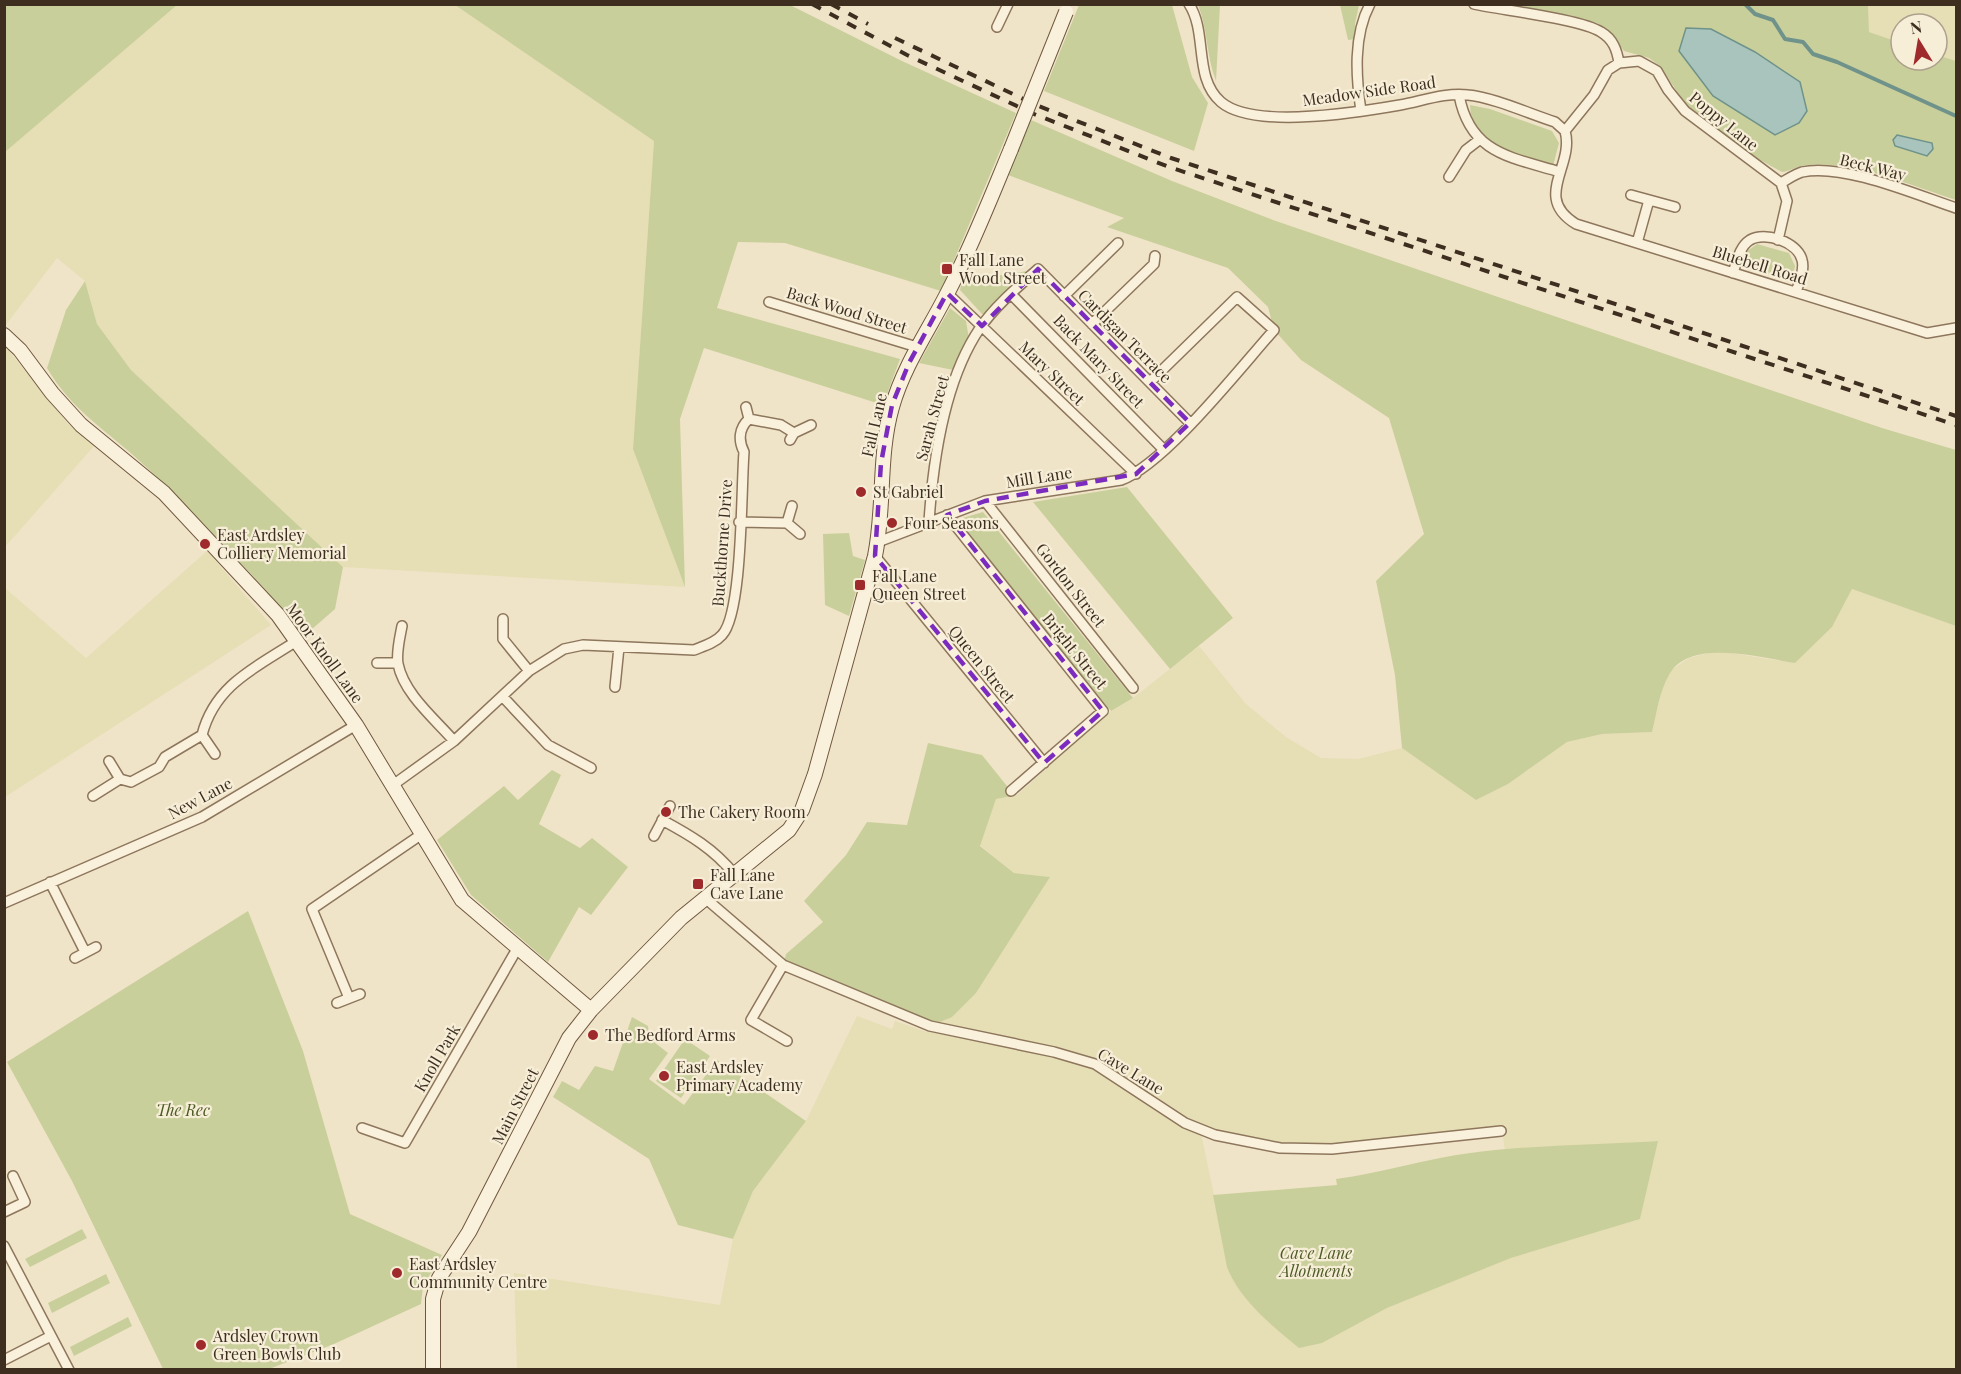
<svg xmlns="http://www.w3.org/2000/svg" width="1961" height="1374" font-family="'Playfair Display',serif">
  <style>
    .farmland { fill: #e6deb5; fill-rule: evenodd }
    .green { fill: #c9cf9b }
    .water { fill: #a9c4bc; stroke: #6f938a; stroke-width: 1.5 }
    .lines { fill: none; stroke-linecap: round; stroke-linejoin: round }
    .stream { stroke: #6f938a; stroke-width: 4 }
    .street-casing { stroke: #8d765c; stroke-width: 12 }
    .secondary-casing { stroke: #6f573f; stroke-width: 16 }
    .street { stroke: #faf1dc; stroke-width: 9 }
    .secondary { stroke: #faf1dc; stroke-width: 14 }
    .rail { stroke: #3d2e20; stroke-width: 4; stroke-dasharray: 10 10; stroke-linecap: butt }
    .secondary-bridge-casing { stroke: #6f573f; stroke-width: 16; stroke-linecap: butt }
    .secondary-bridge { stroke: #faf1dc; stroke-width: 14 }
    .marked { fill: none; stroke: #7b2cbf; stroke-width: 4.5; stroke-dasharray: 12 8; stroke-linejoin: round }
    .poi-dot { fill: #9e2a2b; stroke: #f7eed8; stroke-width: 2 }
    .labels { text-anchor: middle; stroke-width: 4.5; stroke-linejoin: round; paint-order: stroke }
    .street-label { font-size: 16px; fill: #3d2e20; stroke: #f7eed8 }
    .poi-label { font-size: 16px; fill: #3d2e20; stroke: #f7eed8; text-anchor: start }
    .park-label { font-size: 16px; font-style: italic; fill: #4d5a26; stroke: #f7eed8 }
  </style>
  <rect width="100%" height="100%" fill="#f0e4c8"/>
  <!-- farmland -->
  <path class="farmland" d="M 177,5 L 455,5 L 654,141 L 633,449 L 685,587 L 343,567 L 131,370 L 97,324 L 85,281 L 57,258 L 5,326 L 4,152 Z
    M 1868,5 L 1956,5 L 1956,61 L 1937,55 L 1937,24 L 1901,24 L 1901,43 L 1869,32 Z
    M 5,346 L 68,424 L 95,445 L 5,547 Z
    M 207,551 L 271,625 L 5,797 L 5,588 L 86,658 Z
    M 1852,589 L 1956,626 L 1956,1369 L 517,1369 L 514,1273 L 720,1305 L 733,1239 L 753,1191 L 806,1121 L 857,1016 L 892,1029 L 895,1021 L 927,1032 L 930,1026 L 976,993 L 1050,877 L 1014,873 L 980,845 L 996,799 L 1017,795 L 1111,711 L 1133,698 L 1199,646 L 1246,704 L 1286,737 L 1321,758 L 1358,759 L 1402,748 L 1476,800 L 1508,784 L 1567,742 L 1602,734 L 1652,732 L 1662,689 L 1670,671 L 1689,658 L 1718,651 L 1795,663 L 1832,627 ZM 1502,1131 L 1505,1151 L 1657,1141 L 1640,1219 L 1511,1258 L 1387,1308 L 1322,1343 L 1277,1330 L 1231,1276 L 1202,1138 L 1203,1132 L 1280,1148 L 1332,1149 Z"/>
  <!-- green -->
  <path class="green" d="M 5,4 L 177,4 L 177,5 L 5,152 Z
    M 455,5 L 790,5 L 902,61 L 1016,113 L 941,291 L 785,243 L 738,242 L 717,308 L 900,359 L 883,405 L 704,348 L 680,419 L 685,587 L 633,449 L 654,141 Z
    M 1079,5 L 1172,5 L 1192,77 L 1208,103 L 1194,151 L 1044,91 Z
    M 1198,5 L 1220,5 L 1216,81 C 1206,56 1208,29 1198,5 Z
    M 1340,5 L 1359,5 L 1355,24 L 1355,39 L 1348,40 Z
    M 1503,5 L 1868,5 L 1869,32 L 1901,43 L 1901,60 L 1937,60 L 1937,55 L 1956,61 L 1956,200 C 1912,186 1855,161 1808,165 C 1799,165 1791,171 1782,172 L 1753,156 L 1686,105 L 1660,66 L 1649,58 L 1624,51 L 1607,29 L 1597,23 Z
    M 1470,105 L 1490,109 L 1552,131 L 1559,143 L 1553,166 C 1521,156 1471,148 1470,105 Z
    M 1031,120 L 1172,181 L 1273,220 L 1882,428 L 1956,450 L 1956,626 L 1852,589 L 1832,627 L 1795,663 C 1762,658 1689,637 1669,675 C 1659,692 1657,713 1652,732 L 1602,734 L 1567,742 L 1508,784 L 1476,800 L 1402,748 L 1395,675 L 1376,581 L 1424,534 L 1389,418 L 1301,360 L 1274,330 L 1268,307 L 1228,268 L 1107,227 L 1124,218 L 1008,175 Z
    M 1757,244 L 1789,253 L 1795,266 L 1792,281 L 1742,266 L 1746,252 Z
    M 1028,271 L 986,314 L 982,314 L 960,290 L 962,281 Z
    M 85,281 L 97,324 L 131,370 L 343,567 L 335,609 L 303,637 C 282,606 257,580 231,553 C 203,523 175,493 144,465 C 109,432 72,411 47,368 L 66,310 Z
    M 950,308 L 966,321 L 969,339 L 958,371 L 919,363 Z
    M 1127,487 L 1233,618 L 1170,669 L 1033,502 Z
    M 983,512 L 1133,698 L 1111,711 L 957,524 L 959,519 Z
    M 849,533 L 853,556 L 865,560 L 849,616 L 825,605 L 823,534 Z
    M 928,743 L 982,755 L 1011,791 L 1017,795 L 996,799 L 980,846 L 1014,873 L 1050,877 L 976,993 L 952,1017 L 930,1026 L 783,965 L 786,954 L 823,922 L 804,901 L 846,855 L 867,822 L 907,825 Z
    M 552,770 L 561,775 L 539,824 L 580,848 L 592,838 L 628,867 L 591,915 L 579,907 L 548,962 L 471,895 L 437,840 L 504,786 L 518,800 Z
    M 248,911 L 303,1051 L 350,1214 L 442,1255 L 423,1286 L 421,1304 L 334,1344 L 269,1369 L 163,1369 L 72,1181 L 7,1062 Z
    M 632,1017 L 648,1026 L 649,1038 L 668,1053 L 649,1079 L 684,1105 L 717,1060 L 806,1121 L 753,1191 L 733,1239 L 678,1225 L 649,1159 L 553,1097 L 562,1081 L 579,1090 L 595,1066 L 613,1071 Z
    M 685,1039 L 710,1056 L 681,1098 L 656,1081 Z
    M 1658,1141 L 1640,1219 L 1511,1258 L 1387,1308 L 1322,1343 L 1299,1348 C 1273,1327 1239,1299 1227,1267 L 1213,1195 L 1337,1185 L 1336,1179 C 1381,1173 1425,1159 1470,1153 C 1529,1145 1597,1145 1658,1141 Z
    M 82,1229 L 87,1238 L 30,1267 L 25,1259 Z
    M 106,1274 L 110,1283 L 52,1313 L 48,1303 Z
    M 128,1317 L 132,1326 L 74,1356 L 70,1347 Z"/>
  <!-- water -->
  <path class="water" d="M 1686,28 L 1711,29 L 1755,52 L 1800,82 L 1807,111 L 1799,123 L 1775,135 L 1713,96 L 1679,51 Z
    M 1897,135 L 1932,143 L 1933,149 L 1927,156 L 1895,146 L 1893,140 Z"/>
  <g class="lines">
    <!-- stream -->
    <path class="stream" d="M 1745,4 L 1755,14 L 1773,20 L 1785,39 L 1803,42 L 1813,54 L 1837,62 L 1956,116"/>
    <!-- street casing -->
    <g class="street-casing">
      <path id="street" d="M 1189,4 C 1208,33 1193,78 1221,102 C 1254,130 1360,112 1400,105 C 1422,101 1446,92 1468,95 C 1492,97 1530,114 1555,122 L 1565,131 C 1575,166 1532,197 1576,224 L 1927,333 L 1956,328
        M 1474,4 C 1501,10 1581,19 1601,32 C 1613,39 1617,50 1619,63
        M 997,27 L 1008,4
        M 1459,95 C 1470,154 1511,157 1560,172
        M 1361,111 C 1356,77 1353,36 1370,4
        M 1565,131 L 1594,95 L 1608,70 L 1619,63 L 1639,61 L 1657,71 L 1668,90 L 1685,111 L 1781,183 L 1787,201 L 1778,240
        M 1449,177 L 1466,150 L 1479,140
        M 1781,183 C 1788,179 1795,174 1802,172 C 1843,163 1917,195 1956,208
        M 1631,195 L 1675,207
        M 1637,243 L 1649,200
        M 1733,273 C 1737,262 1739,247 1750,240 C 1765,231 1798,242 1802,260 C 1805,270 1799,283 1796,292
        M 947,293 L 1136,474
        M 1011,294 L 1164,450
        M 1064,296 L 1118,243
        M 769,302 L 917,347
        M 1092,324 L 1154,264 L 1155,256
        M 746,407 L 749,419
        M 790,440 L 794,433 L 811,425
        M 985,501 L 1133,688
        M 947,515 L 1103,711 L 1011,791
        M 739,522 L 787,523 L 800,534
        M 929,522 C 933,460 944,381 980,328 C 995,306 1018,287 1038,269 L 1190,423
        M 787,523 L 792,506
        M 878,542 L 985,501 L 1121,480 C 1165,464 1240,368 1274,330 L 1237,297 L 1150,382
        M 875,556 L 1044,763
        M 503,619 L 503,639 L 529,671
        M 402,626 C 400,637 396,652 398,664 C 404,694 435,719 454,741
        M 377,663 L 398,663
        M 615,687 L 619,647
        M 502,696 L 548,745 L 591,768
        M 202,735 L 215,754
        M 109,761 L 120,779
        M 393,785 L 454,741 L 529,671 L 564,649 L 583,645 L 694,650 C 704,646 715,643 722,635 C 743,613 741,488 744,452 C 738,440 739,428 749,419 L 781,425 L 794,433
        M 93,796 L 120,779 L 131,782 L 159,767 L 165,757 L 202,735 C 215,684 257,667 298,640
        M 662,820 C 690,835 714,849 734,874
        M 654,836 L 670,806
        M 50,882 L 85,952
        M 705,898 L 783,965 L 930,1026 L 1054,1052 L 1095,1064 L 1185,1123 L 1215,1135 L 1280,1148 L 1332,1149 L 1501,1131
        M 4,903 L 202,817 L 356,725
        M 75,958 L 96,947
        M 783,965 L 751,1020 L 787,1041
        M 349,998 L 312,909 L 422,834
        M 337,1003 L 360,994
        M 362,1128 L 405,1143 L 517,949
        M 4,1212 L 25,1202 L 13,1176
        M 4,1246 L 69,1370
        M 4,1360 L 51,1336"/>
    </g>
    <!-- secondary casing -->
    <g class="secondary-casing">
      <path id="secondary" d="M 4,335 L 20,350 L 52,393 L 81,425 L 164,493 L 278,615 L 356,725 L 462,900 L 591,1010
        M 433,1370 L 433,1299 L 439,1278 L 469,1232 L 569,1038 L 591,1010 L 681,918 L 789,830 L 802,810 L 815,774 L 875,556 C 885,507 878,456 892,407 C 904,365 929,330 948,292 C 972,246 991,197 1011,149"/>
    </g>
    <!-- street -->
    <use href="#street" class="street"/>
    <!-- secondary -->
    <use href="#secondary" class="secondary"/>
    <!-- rail -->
    <path class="rail" d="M 812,4 L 907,55 L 1034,114 L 1169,167 L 1956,425
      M 831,4 L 868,24
      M 895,38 L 1036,105 L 1171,158 L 1956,416"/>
    <!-- secondary-bridge casing -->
    <g class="secondary-bridge-casing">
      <path id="secondary-bridge" d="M 1011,149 L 1066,12"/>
    </g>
    <!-- secondary-bridge -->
    <use href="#secondary-bridge" class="secondary-bridge"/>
  </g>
  <!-- marked area -->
  <path class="marked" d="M 1038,269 L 1190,423 L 1136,474 L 985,501 L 947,515 L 1103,711 L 1044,763 L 875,556 L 881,463 L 892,405 L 909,363 L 947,293 L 982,326 Z"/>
  <!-- markers -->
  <g class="poi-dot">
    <rect x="941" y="263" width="12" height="12" rx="3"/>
    <circle cx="861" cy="492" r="6"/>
    <circle cx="892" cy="523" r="6"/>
    <circle cx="205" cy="544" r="6"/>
    <rect x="854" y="579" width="12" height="12" rx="3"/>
    <circle cx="666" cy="812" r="6"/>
    <rect x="692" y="878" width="12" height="12" rx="3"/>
    <circle cx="593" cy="1035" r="6"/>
    <circle cx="664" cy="1076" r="6"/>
    <circle cx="397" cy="1273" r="6"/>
    <circle cx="201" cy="1345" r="6"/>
  </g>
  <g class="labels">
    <!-- street labels -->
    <g class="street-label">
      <text transform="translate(1369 91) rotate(-8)" y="6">Meadow Side Road</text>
      <text transform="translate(1724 121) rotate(39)" y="6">Poppy Lane</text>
      <text transform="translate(1873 167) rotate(14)" y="6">Beck Way</text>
      <text transform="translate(1760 265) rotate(17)" y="6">Bluebell Road</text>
      <text transform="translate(847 310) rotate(17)" y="6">Back Wood Street</text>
      <text transform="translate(1125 336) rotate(45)" y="6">Cardigan Terrace</text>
      <text transform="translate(1099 361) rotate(46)" y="6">Back Mary Street</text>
      <text transform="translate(1052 373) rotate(44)" y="6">Mary Street</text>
      <text transform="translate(932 418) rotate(-75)" y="6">Sarah Street</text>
      <text transform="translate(874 425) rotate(-77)" y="6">Fall Lane</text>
      <text transform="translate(1039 477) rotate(-9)" y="6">Mill Lane</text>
      <text transform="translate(722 543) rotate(-86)" y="6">Buckthorne Drive</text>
      <text transform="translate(1071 585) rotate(52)" y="6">Gordon Street</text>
      <text transform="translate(1075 651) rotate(51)" y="6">Bright Street</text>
      <text transform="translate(325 653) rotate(54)" y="6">Moor Knoll Lane</text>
      <text transform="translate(982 664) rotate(51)" y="6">Queen Street</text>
      <text transform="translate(200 798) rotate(-28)" y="6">New Lane</text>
      <text transform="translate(437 1058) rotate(-60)" y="6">Knoll Park</text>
      <text transform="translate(1131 1071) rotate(31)" y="6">Cave Lane</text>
      <text transform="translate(515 1106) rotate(-63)" y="6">Main Street</text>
    </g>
    <!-- poi labels -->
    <g class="poi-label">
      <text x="959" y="266">Fall Lane<tspan x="959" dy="18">Wood Street</tspan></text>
      <text x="873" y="498">St Gabriel</text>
      <text x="904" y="529">Four Seasons</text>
      <text x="217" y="541">East Ardsley<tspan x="217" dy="18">Colliery Memorial</tspan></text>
      <text x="872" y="582">Fall Lane<tspan x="872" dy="18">Queen Street</tspan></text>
      <text x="678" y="818">The Cakery Room</text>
      <text x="710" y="881">Fall Lane<tspan x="710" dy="18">Cave Lane</tspan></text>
      <text x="605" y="1041">The Bedford Arms</text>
      <text x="676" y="1073">East Ardsley<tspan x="676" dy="18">Primary Academy</tspan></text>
      <text x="409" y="1270">East Ardsley<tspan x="409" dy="18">Community Centre</tspan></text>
      <text x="213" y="1342">Ardsley Crown<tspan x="213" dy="18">Green Bowls Club</tspan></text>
    </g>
    <!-- park labels -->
    <g class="park-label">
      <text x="183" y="1116">The Rec</text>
      <text x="1316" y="1259">Cave Lane<tspan x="1316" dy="18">Allotments</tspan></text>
    </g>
  </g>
  <!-- border -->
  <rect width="1961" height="1374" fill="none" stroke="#3d2e20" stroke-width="12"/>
  <!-- north arrow -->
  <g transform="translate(1919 42) rotate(349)"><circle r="28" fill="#f7eed8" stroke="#ada18e" stroke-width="1.5"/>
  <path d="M0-4.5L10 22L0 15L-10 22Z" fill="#9e2a2b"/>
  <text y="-9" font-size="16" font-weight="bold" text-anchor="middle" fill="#3d2e20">N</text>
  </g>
</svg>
